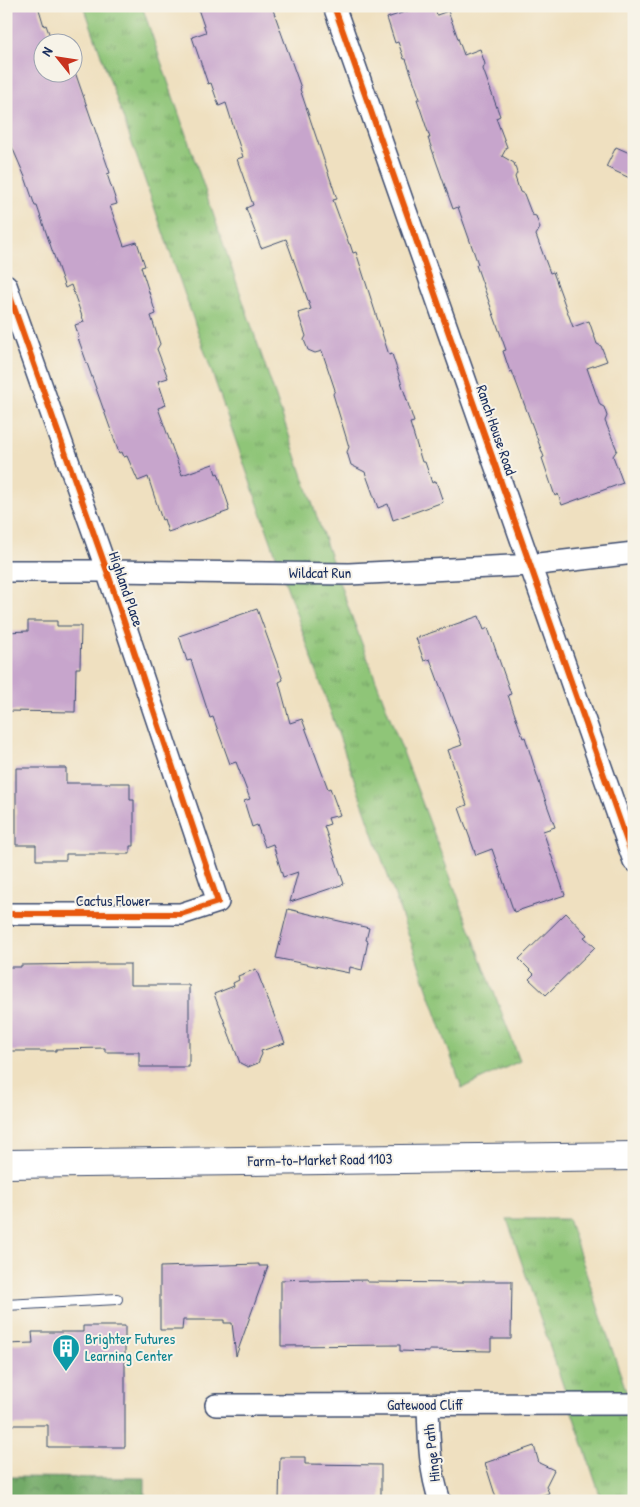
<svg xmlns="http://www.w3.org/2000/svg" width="640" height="1507" font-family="'Patrick Hand',sans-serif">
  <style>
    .grass { fill: url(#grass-tufts); stroke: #557a6b }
    .forest { fill: url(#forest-crowns); stroke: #476c63 }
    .building { fill: #c7a5cc }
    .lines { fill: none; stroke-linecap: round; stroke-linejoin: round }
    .lane-casing { stroke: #3b4a6d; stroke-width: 12 }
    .street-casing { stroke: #3b4a6d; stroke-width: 24 }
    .secondary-casing { stroke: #3b4a6d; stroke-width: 30 }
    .lane { stroke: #fff; stroke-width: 10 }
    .street { stroke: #fff; stroke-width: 21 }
    .secondary { stroke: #fff; stroke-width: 28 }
    .cycleway-casing { stroke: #f7f3e8; stroke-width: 9 }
    .cycleway { stroke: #e8590c; stroke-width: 6 }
    .labels { text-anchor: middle; stroke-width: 4; stroke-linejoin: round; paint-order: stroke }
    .street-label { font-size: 15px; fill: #1b2f5e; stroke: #f7f3e8 }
    .culture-label { font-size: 15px; fill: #0d838f; stroke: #f7f3e8; text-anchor: start }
  </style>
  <defs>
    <pattern id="grass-tufts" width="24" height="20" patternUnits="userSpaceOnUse" patternTransform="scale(1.25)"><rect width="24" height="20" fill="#8fc578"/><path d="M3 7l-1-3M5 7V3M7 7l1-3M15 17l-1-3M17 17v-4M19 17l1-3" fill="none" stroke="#74a066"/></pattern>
    <pattern id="forest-crowns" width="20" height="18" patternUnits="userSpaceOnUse" patternTransform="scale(1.25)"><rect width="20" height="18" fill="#73aa68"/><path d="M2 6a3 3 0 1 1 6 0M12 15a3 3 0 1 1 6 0" fill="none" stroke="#5e8b59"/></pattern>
  </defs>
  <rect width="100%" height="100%" fill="#f7f3e8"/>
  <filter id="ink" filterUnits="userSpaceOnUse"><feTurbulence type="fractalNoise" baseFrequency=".02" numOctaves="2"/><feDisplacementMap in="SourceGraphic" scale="10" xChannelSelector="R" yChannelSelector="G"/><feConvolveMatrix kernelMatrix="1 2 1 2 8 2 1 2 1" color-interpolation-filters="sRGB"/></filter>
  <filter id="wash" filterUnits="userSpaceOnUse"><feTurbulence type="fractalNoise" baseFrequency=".0096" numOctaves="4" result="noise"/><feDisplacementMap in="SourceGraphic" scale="20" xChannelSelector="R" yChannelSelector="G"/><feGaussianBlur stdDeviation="1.12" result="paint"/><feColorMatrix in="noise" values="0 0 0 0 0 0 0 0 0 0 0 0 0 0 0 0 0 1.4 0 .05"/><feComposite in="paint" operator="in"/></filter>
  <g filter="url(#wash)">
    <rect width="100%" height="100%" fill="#efe0c0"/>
    <!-- grass -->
    <path class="grass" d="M 84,6 L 142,6 L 344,596 L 520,1061 L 462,1088 Z
      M 507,1219 L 568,1219 L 634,1414 L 634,1501 L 602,1501 Z"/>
    <!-- forest -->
    <path class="forest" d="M 6,1477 L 145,1478 L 145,1501 L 6,1501 Z"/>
    <g id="blocks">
      <!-- building -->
      <path class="building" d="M 6,6 L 38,6 L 44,26 L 46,25 L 52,42 L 42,42 L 42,72 L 75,72 L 110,173 L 107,174 L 117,204 L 110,206 L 124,246 L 137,242 L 145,266 L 141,267 L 156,314 L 151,316 L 160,344 L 157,349 L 168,378 L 158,381 L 166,405 L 158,408 L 182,475 L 213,464 L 216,474 L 218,473 L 229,506 L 228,506 L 229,511 L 168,532 L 164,519 L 162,520 L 148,477 L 138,481 L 127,456 L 124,457 L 122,452 L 119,453 L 78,338 L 79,337 L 75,325 L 84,322 L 71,285 L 65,288 L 37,206 L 35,206 L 25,177 L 6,133 Z
        M 197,6 L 272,7 L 301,88 L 300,89 L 337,199 L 333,200 L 349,244 L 350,244 L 353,253 L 356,252 L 389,355 L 392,354 L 414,422 L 410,423 L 422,462 L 425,462 L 432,483 L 436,481 L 443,502 L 393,520 L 388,504 L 378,508 L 365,472 L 351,465 L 347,452 L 349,447 L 333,394 L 335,390 L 322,351 L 315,353 L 308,350 L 304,340 L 306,336 L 298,313 L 311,309 L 286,239 L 261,248 L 246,208 L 253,205 L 237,159 L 243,157 L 226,103 L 219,106 L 211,83 L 208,84 L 192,37 L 206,32 Z
        M 422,6 L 434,6 L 437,15 L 448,11 L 464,55 L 480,49 L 485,64 L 483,69 L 500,116 L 496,118 L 507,147 L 502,156 L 514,163 L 517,173 L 515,177 L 520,192 L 524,194 L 532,215 L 536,216 L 540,228 L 536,235 L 550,273 L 553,272 L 573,327 L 589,321 L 597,344 L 601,346 L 607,361 L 587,368 L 600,405 L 604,407 L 607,416 L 605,421 L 617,450 L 613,456 L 623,483 L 562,505 L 558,494 L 555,496 L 542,458 L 544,457 L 512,371 L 510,372 L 503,351 L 506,350 L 476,265 L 478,264 L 458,207 L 453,209 L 428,138 L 430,138 L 417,99 L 420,99 L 406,59 L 404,59 L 398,42 L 395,43 L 387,18 Z
        M 616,147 L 634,155 L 634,180 L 606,167 Z
        M 257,609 L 283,680 L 279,682 L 290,723 L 302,719 L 328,789 L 330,788 L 340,815 L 328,818 L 330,824 L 324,826 L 344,884 L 290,902 L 298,872 L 283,877 L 273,844 L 265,847 L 257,825 L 252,827 L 244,801 L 250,799 L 236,762 L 230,764 L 213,717 L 210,718 L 191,660 L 187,661 L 179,636 Z
        M 479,616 L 484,630 L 488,628 L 511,694 L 508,695 L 523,738 L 525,737 L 541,788 L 555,827 L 543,831 L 565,895 L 514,912 L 492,849 L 476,855 L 459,808 L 467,805 L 448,750 L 462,745 L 430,659 L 424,661 L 416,638 Z
        M 28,621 L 57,621 L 57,626 L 81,626 L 80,668 L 76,668 L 75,712 L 6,711 L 6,632 L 28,631 Z
        M 16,768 L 66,768 L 66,783 L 130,783 L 130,800 L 134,800 L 134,846 L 130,846 L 130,854 L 66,854 L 66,860 L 36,860 L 36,845 L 16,845 Z
        M 288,909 L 369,928 L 366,940 L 368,941 L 362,970 L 350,967 L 349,973 L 276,958 Z
        M 566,913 L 587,935 L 584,937 L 595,947 L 546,995 L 529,979 L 534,974 L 519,959 Z
        M 104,964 L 130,964 L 130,985 L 189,985 L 189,1067 L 139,1067 L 139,1052 L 105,1052 L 105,1048 L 56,1049 L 56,1051 L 6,1051 L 6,967 L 21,967 L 21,965 Z
        M 256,969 L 285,1043 L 261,1051 L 262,1054 L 258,1063 L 248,1067 L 240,1063 L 214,994 L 234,986 L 233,983 L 239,980 L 238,976 Z
        M 259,1264 L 259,1266 L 268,1266 L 236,1356 L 232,1323 L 224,1323 L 224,1320 L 183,1320 L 182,1330 L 160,1330 L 160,1267 Z
        M 309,1279 L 309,1281 L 367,1280 L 367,1282 L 463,1283 L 463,1281 L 512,1281 L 511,1339 L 491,1339 L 491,1351 L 429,1350 L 429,1352 L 400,1351 L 400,1345 L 281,1346 L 281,1280 Z
        M 83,1326 L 125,1326 L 125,1447 L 48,1447 L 48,1425 L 10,1425 L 10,1400 L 6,1400 L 6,1344 L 33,1343 L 32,1332 L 83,1332 Z
        M 534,1446 L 539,1463 L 554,1470 L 546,1486 L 549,1493 L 527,1501 L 497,1501 L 485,1463 Z
        M 280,1457 L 305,1457 L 305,1464 L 381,1465 L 381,1501 L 279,1501 Z"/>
    </g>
  </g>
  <g filter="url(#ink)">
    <use href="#blocks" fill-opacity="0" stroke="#3b4a6d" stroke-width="1"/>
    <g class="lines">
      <!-- lane casing -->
      <g class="lane-casing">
        <path id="lane" d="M 6,1305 L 117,1299"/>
      </g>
      <!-- street casing -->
      <g class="street-casing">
        <path id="street" d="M 334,6 L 634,861
          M 6,285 L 107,571 L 218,902 L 181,914 L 6,914
          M 6,571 L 107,571 L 349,574 L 530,565 L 634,553
          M 216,1405 L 634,1404
          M 428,1405 C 429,1437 429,1470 440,1501"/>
      </g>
      <!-- secondary casing -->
      <g class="secondary-casing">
        <path id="secondary" d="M 6,1164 L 634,1156"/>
      </g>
      <!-- lane -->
      <use href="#lane" class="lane"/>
      <!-- street -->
      <use href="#street" class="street"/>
      <!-- secondary -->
      <use href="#secondary" class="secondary"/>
      <!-- cycleway casing -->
      <g class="cycleway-casing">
        <path id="cycleway" d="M 334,6 L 634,861
          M 6,285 L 107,571 L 218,902 L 181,914 L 6,914"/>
      </g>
      <!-- cycleway -->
      <use href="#cycleway" class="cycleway"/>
    </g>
  </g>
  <!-- icons -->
  <defs>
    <g id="building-pin" transform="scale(1.4375)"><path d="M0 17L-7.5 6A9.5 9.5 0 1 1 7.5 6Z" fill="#0f9aa8" stroke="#f7f3e8"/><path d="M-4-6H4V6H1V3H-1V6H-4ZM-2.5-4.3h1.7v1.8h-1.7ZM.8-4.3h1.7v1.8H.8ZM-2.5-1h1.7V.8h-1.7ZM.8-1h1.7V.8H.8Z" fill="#fff"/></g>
  </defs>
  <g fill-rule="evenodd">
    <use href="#building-pin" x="66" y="1348"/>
  </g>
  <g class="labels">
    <!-- street labels -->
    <g class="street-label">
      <text transform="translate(496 430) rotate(71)" y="5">Ranch House Road</text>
      <text x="320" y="578">Wildcat Run</text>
      <text transform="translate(126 589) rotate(71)" y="5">Highland Place</text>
      <text x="113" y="906">Cactus Flower</text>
      <text transform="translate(320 1160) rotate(-1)" y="5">Farm-to-Market Road 1103</text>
      <text x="425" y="1410">Gatewood Cliff</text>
      <text transform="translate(432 1453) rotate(-96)" y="5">Hinge Path</text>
    </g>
    <!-- culture labels -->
    <g class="culture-label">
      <text x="85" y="1344">Brighter Futures<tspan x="85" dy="17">Learning Center</tspan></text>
    </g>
  </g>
  <!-- margin -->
  <rect width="640" height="1507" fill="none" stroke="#f7f3e8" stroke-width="25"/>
  <!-- north arrow -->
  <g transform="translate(58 58) rotate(300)"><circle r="24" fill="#f7f3e8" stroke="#9fa5b1"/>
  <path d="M0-4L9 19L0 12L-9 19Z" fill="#c8321e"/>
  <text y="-8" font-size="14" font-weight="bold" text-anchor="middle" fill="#1b2f5e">N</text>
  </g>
</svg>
